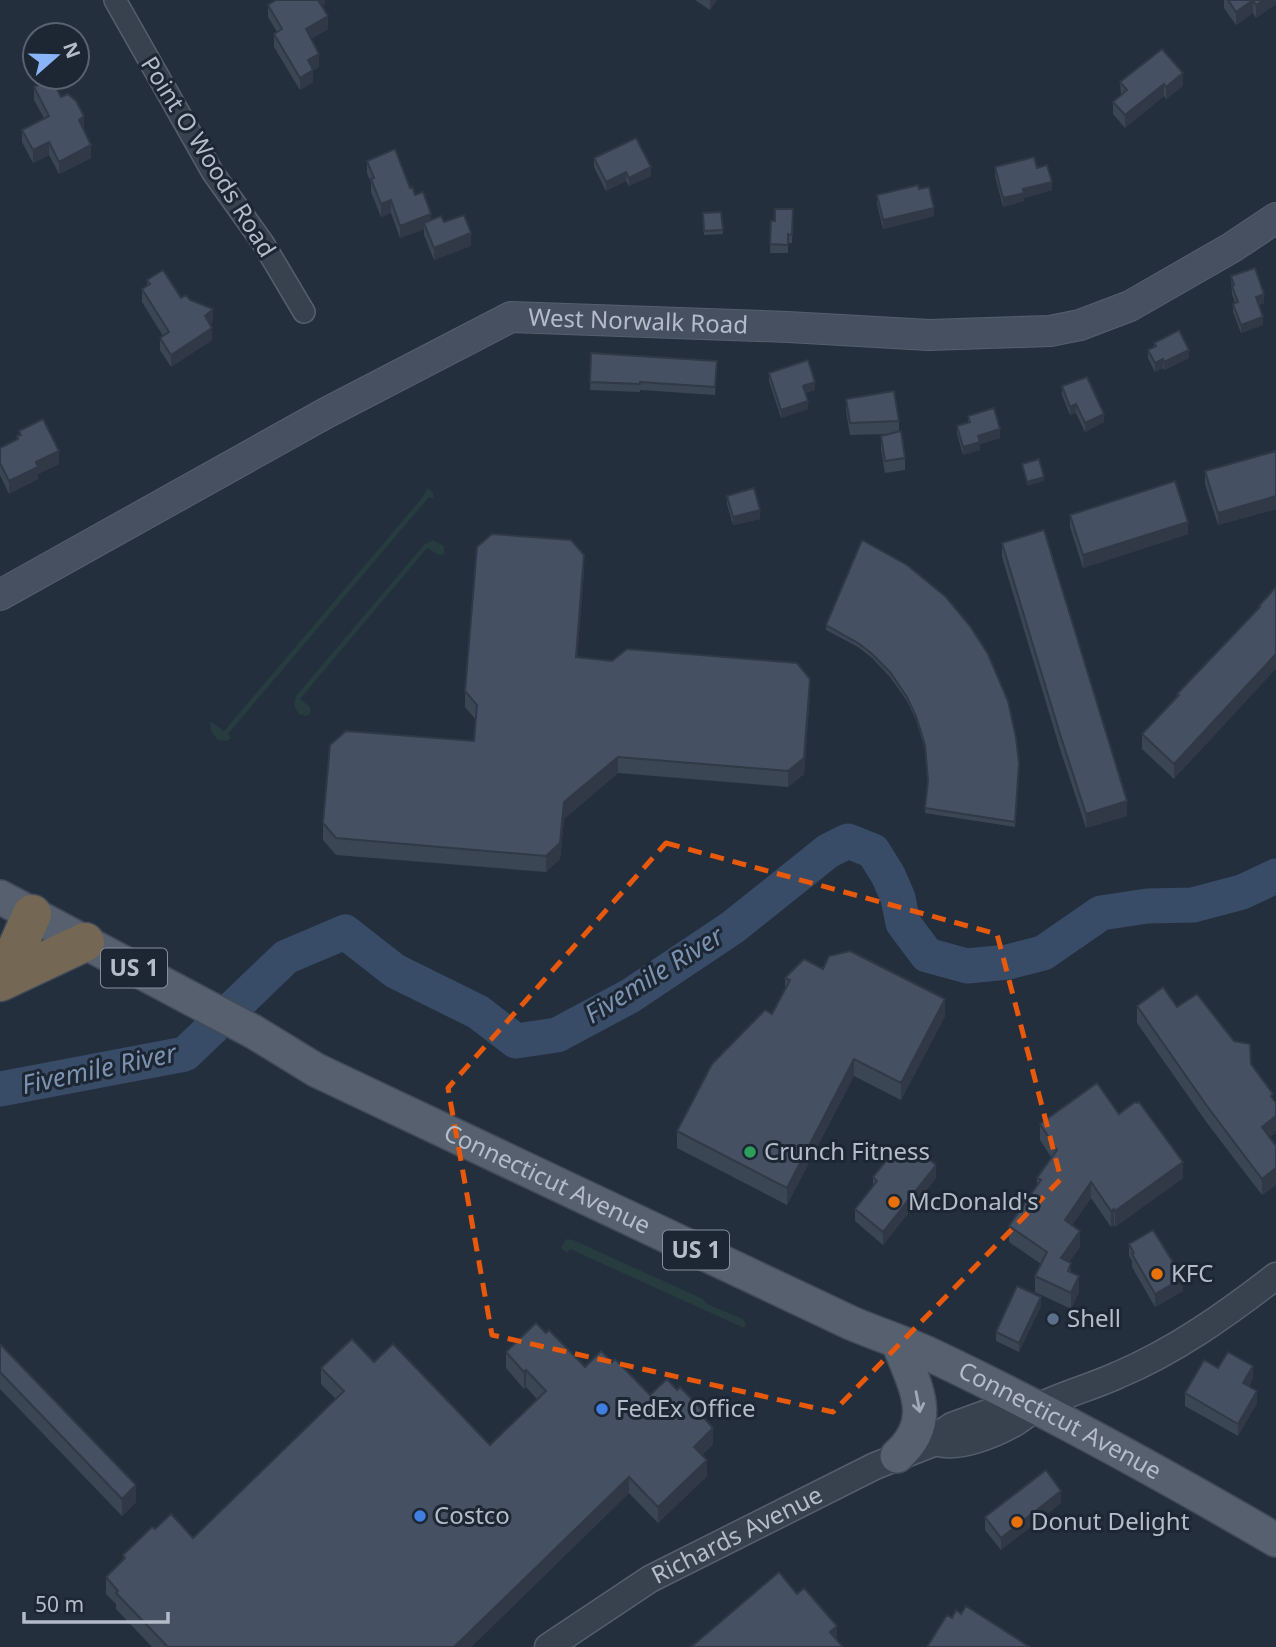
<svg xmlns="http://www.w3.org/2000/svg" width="1276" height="1647" font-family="'Noto Sans',sans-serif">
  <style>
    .green { fill: #263c3f }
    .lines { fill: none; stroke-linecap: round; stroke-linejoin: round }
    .river { stroke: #394c67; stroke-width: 35 }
    .minor-casing { stroke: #565f6c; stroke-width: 24 }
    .tertiary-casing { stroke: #565f6c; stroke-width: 29 }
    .secondary-casing { stroke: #565f6c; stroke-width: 32 }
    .primary-casing { stroke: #414a57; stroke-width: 36 }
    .motorway-casing { stroke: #434c59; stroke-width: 41 }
    .minor { stroke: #38414e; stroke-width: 21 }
    .tertiary { stroke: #38414e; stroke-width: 26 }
    .secondary { stroke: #465061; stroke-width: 30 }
    .primary { stroke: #56606e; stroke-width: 33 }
    .motorway { stroke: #746855; stroke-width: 38 }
    .wall { fill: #3b4654 }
    .shaded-wall { fill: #303945 }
    .building { fill: #455162; stroke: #303945; stroke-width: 2 }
    .oneway { stroke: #a1aab7 }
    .marked { fill: none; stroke: #e8590c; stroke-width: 5; stroke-dasharray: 14 9; stroke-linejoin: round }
    .leisure-dot { fill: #2e9e5b; stroke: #1d2633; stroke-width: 2.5 }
    .food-dot { fill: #e8710a; stroke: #1d2633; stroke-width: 2.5 }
    .service-dot { fill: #5c6f8a; stroke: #1d2633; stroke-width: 2.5 }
    .shop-dot { fill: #3f7fe0; stroke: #1d2633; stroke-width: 2.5 }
    .labels { text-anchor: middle; stroke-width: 6; stroke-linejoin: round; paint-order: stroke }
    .shield { fill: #1d2633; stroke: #878f9c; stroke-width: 2 }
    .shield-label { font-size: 23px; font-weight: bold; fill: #b4bcc9 }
    .street-label { font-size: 24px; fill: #b4bcc9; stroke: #1d2633 }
    .poi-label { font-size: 24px; fill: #b4bcc9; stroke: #1d2633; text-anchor: start }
    .water-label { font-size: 26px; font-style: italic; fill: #7c92b1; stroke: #1d2633 }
  </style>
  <rect width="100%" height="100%" fill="#242f3e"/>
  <!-- green -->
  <path class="green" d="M 428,488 L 433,493 L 434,499 L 429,497 L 228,734 L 231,738 L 227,741 L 218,740 L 211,731 L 210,721 L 224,731 L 422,498 Z
    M 433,540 L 444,546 L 444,554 L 439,555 L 427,548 L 300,699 L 310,707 L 310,714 L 306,716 L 299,714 L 294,705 L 296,696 L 424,545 Z
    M 566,1239 L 573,1240 L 703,1299 L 707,1304 L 743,1319 L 746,1325 L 744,1328 L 570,1249 L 567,1253 L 561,1248 Z"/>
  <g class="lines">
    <!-- river -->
    <path class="river" d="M 0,1089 L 185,1054 L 286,957 L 345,932 L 395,971 L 478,1012 L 516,1041 L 557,1035 L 630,996 L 733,927 L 828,851 L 848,841 L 873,851 L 888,875 L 898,898 L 903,923 L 927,955 L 967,966 L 1008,962 L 1043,953 L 1101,913 L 1147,906 L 1193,905 L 1242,892 L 1276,876"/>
    <!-- minor casing -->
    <g class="minor-casing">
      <path id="minor" d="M 115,0 L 213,173 L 263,243 L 304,312"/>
    </g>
    <!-- tertiary casing -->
    <g class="tertiary-casing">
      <g id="tertiary">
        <path d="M 936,1442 C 958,1450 996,1434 1016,1422 C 1024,1417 1030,1411 1038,1407 C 1064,1394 1092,1387 1118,1375 C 1175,1351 1227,1314 1276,1276"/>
        <path id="s1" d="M 548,1647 L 650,1579 L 875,1466 L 936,1442 L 942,1433 L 952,1426 L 996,1410 L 1036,1407"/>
      </g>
    </g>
    <!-- secondary casing -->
    <g class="secondary-casing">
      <g id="secondary">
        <path id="s2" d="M 0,595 L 326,413 L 511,317 L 788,327 L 929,335 L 1050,331 L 1080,325 L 1130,306 L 1231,248 L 1276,218"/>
      </g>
    </g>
    <!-- primary casing -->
    <g class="primary-casing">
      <g id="primary">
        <path id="s3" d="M 0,897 L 254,1032 L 316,1070 L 851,1323 C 877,1334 905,1343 931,1355 C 1049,1411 1163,1474 1276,1540"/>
        <path d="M 897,1456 C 938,1420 914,1385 898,1342"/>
      </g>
    </g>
    <!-- motorway casing -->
    <g class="motorway-casing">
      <path id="motorway" d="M 0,968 L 17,948 L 32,914
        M 0,982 L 85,942"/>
    </g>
    <!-- minor -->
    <use href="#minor" class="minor"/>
    <!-- tertiary -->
    <use href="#tertiary" class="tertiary"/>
    <!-- secondary -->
    <use href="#secondary" class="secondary"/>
    <!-- primary -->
    <use href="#primary" class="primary"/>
    <!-- motorway -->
    <use href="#motorway" class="motorway"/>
  </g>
  <!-- wall -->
  <path class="wall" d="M 325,0 L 325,4 L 322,6 L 328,29 L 311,39 L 319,67 L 313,70 L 313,82 L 300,90 L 274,47 L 274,34 L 277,32 L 268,17 L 268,5 Z
    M 695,0 L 717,0 L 710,10 Z
    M 1224,0 L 1276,0 L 1276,4 L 1256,18 L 1253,13 L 1236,25 L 1224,8 Z
    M 1162,49 L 1183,86 L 1166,99 L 1164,96 L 1125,128 L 1113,114 L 1113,102 L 1121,95 L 1120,82 Z
    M 34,87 L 61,97 L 84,129 L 91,158 L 59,174 L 49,155 L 33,163 L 22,142 L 22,130 L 44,118 L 34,100 Z
    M 594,158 L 651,176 L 629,186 L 626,181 L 606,191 L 594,167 Z
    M 367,161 L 410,188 L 431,220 L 444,222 L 471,246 L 434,260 L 424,235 L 424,229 L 400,238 L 391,213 L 381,217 L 371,192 L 371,183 L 367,173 Z
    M 995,167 L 1037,168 L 1052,190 L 1024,198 L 1024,201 L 1003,207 L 995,176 Z
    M 919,189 L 934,216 L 883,229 L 877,204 L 877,195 Z
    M 793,209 L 792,243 L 788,243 L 788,253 L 770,253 L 771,221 L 775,221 Z
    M 721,212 L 723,234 L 704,235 L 703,213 Z
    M 1231,276 L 1264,303 L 1258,305 L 1263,325 L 1241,333 L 1233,312 L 1233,304 L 1235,303 L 1232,294 Z
    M 147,280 L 181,298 L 190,300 L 213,322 L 210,324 L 212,340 L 171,367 L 160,350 L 160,338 L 163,336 L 142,302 L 142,289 L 147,286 Z
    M 1154,343 L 1189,358 L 1164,370 L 1163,368 L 1155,372 L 1148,358 L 1148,350 L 1154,346 Z
    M 591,353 L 717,369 L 715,395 L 640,390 L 640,392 L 590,390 Z
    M 769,373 L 815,390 L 805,393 L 808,409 L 781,418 L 769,381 Z
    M 1062,386 L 1104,422 L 1085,432 L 1076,413 L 1070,415 L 1062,395 Z
    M 846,399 L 899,421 L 899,431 L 905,458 L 905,470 L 885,473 L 881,449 L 881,436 L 889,434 L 850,435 L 846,411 Z
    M 968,416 L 1000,438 L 980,444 L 980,450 L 963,455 L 957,434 L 957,426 L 968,423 Z
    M 19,431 L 59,464 L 38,474 L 38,479 L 9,494 L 0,475 L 0,448 L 17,439 L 17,436 L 19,436 Z
    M 1276,451 L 1276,509 L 1218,525 L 1205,484 L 1205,471 Z
    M 727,496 L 760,519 L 733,525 L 727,504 Z
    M 1070,515 L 1188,534 L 1083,568 L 1070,527 Z
    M 862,540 L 1016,738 L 1015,827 L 925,813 L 928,783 L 925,749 L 916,720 L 907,701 L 890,677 L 871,657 L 858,647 L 826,630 L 826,625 Z
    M 1002,543 L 1127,816 L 1086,828 L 1060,749 L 1002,557 Z
    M 584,572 L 577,657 L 810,695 L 804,774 L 788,787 L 618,773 L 564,819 L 560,859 L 546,872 L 336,855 L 323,840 L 323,823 L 474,741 L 476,720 L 465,707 L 465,691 Z
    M 1276,587 L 1174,779 L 1142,749 L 1142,734 L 1177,696 L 1177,694 L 1259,608 L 1259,606 Z
    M 823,969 L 945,1016 L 901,1100 L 854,1076 L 787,1205 L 677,1148 L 677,1131 L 772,1014 L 785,989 L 785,978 Z
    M 1137,1006 L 1177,1007 L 1251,1064 L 1273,1099 L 1270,1137 L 1276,1146 L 1276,1185 L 1262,1195 L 1207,1123 L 1137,1023 Z
    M 1119,1114 L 1183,1178 L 1115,1227 L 1114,1225 L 1111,1227 L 1091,1198 L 1072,1225 L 1080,1247 L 1069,1262 L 1071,1272 L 1079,1292 L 1071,1309 L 1035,1292 L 1035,1276 L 1041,1264 L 1009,1242 L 1009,1226 L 1037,1186 L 1037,1178 L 1051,1157 L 1040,1140 L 1040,1124 Z
    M 909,1155 L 936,1178 L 883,1245 L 855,1221 L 855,1209 L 873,1186 L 873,1177 Z
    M 1129,1244 L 1183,1291 L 1155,1307 L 1132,1267 L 1132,1261 L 1129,1256 Z
    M 1041,1306 L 1019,1352 L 996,1341 L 996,1332 Z
    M 546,1333 L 585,1367 L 612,1362 L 650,1395 L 706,1420 L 713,1444 L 702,1455 L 707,1476 L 658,1523 L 629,1493 L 471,1647 L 152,1647 L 116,1609 L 116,1604 L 106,1594 L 106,1577 L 123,1560 L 123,1555 L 155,1529 L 193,1538 L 336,1399 L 321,1384 L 321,1368 L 374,1362 L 490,1445 L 537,1399 L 526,1387 L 524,1389 L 506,1368 L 506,1352 Z
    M 0,1344 L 136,1502 L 122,1516 L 0,1389 Z
    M 1218,1368 L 1253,1378 L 1249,1386 L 1257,1403 L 1238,1436 L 1185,1406 L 1185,1393 Z
    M 1061,1503 L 1001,1550 L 985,1530 L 985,1517 Z"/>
  <!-- shaded-wall -->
  <path class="shaded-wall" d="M 317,0 L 325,0 L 325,4 L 317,9 Z
    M 710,0 L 717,0 L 710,10 Z
    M 1253,0 L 1253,13 L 1236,25 L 1236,12 Z
    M 1264,0 L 1276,0 L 1276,4 L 1256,18 L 1256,5 Z
    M 328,16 L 328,29 L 306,42 L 306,29 Z
    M 319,54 L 319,67 L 313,70 L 313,82 L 300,90 L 300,78 L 308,60 Z
    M 1183,73 L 1183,86 L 1166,99 L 1166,87 Z
    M 1164,84 L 1164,96 L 1125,128 L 1125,115 Z
    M 84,116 L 84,129 L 79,133 L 79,120 Z
    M 49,142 L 49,155 L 33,163 L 33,150 Z
    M 91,145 L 91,158 L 59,174 L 59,162 Z
    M 651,167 L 651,176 L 629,186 L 629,178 Z
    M 626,172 L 626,181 L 606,191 L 606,182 Z
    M 1052,182 L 1052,190 L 1024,198 L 1024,201 L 1003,207 L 1003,198 L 1023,189 Z
    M 391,200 L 391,213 L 381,217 L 381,204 Z
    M 934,208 L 934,216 L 883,229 L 883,220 Z
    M 431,214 L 431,226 L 424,223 L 424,229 L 400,238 L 400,226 Z
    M 471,233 L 471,246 L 434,260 L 434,248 Z
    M 1264,294 L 1264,303 L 1256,306 L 1256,297 Z
    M 213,309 L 213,322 L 205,328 L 205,316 Z
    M 1263,317 L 1263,325 L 1241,333 L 1241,325 Z
    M 212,328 L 212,340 L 171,367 L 171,355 Z
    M 1189,350 L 1189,358 L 1164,370 L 1164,362 Z
    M 1163,359 L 1163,368 L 1155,372 L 1155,363 Z
    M 815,382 L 815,390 L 803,394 L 803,386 Z
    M 808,401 L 808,409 L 781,418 L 781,410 Z
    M 1076,404 L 1076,413 L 1070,415 L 1070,407 Z
    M 1104,414 L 1104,422 L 1085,432 L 1085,423 Z
    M 1000,429 L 1000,438 L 980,444 L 980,450 L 963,455 L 963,447 L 978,436 Z
    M 59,451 L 59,464 L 38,474 L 38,479 L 9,494 L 9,481 L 36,462 Z
    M 1044,477 L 1044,481 L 1027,486 L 1027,482 Z
    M 1276,496 L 1276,509 L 1218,525 L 1218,513 Z
    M 760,510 L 760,519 L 733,525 L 733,517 Z
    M 1188,522 L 1188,534 L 1083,568 L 1083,555 Z
    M 584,555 L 584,572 L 576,674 L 576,657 Z
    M 1276,654 L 1276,669 L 1174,779 L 1174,764 Z
    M 810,679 L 810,695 L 804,774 L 788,787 L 788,771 Z
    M 618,757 L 618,773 L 564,819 L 560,859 L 546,872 L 546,856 L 564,802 Z
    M 1127,801 L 1127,816 L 1086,828 L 1086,814 Z
    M 945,999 L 945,1016 L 901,1100 L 901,1083 Z
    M 854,1059 L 854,1076 L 787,1205 L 787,1188 Z
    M 1276,1116 L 1276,1133 L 1262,1143 L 1262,1127 Z
    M 1183,1162 L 1183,1178 L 1115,1227 L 1115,1211 Z
    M 936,1165 L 936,1178 L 883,1245 L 883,1232 Z
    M 1276,1168 L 1276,1185 L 1262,1195 L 1262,1179 Z
    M 1091,1182 L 1091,1198 L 1065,1236 L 1065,1220 Z
    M 1114,1209 L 1114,1225 L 1111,1227 L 1111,1211 Z
    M 1080,1231 L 1080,1247 L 1061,1274 L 1061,1258 Z
    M 1079,1276 L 1079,1292 L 1071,1309 L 1071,1293 Z
    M 1183,1278 L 1183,1291 L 1155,1307 L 1155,1294 Z
    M 1041,1297 L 1041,1306 L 1019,1352 L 1019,1343 Z
    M 1253,1366 L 1253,1378 L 1243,1395 L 1243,1383 Z
    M 526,1370 L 526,1387 L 524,1389 L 524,1372 Z
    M 1257,1391 L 1257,1403 L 1238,1436 L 1238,1424 Z
    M 713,1428 L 713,1444 L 694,1463 L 694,1447 Z
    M 707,1460 L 707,1476 L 658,1523 L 658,1507 Z
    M 629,1477 L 629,1493 L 471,1647 L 454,1647 Z
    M 136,1485 L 136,1502 L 122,1516 L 122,1499 Z
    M 1061,1491 L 1061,1503 L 1001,1550 L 1001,1538 Z
    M 837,1626 L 837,1642 L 830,1632 Z"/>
  <!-- building -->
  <path class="building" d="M 276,0 L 318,0 L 328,16 L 306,29 L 319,54 L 308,60 L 313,70 L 300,78 L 274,34 L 282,29 L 268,5 Z
    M 1228,0 L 1264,0 L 1256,5 L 1253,0 L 1236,12 Z
    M 1162,49 L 1183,73 L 1166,87 L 1164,84 L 1125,115 L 1113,102 L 1127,90 L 1120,82 Z
    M 51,78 L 61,97 L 68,94 L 76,101 L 84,116 L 79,120 L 91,145 L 59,162 L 49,142 L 33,150 L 22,130 L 49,116 L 34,87 Z
    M 636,138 L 651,167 L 629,178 L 626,172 L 606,182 L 594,158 Z
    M 395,149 L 410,188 L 412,187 L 415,195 L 423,192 L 431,214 L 400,226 L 391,200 L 381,204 L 371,179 L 374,178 L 367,161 Z
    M 1034,157 L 1037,168 L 1047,165 L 1052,182 L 1023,189 L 1024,193 L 1003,198 L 995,167 Z
    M 918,185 L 919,189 L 929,187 L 934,208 L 883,220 L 877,195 Z
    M 775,209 L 793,209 L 792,235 L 788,234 L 788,245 L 770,244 L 771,221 L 775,221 Z
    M 721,212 L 723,230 L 704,231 L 703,213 Z
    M 464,215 L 471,233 L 434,248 L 424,223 L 441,216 L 444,222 Z
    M 1255,268 L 1264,294 L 1256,297 L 1263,317 L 1241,325 L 1233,304 L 1238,302 L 1232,286 L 1234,285 L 1231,276 Z
    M 163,270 L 181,298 L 186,295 L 190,300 L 213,309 L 205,316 L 212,328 L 171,355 L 160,338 L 169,332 L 142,289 L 150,284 L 147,280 Z
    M 1179,330 L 1189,350 L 1164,362 L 1163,359 L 1155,363 L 1148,350 L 1156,346 L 1154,343 Z
    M 591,353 L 717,361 L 715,387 L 640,382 L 640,384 L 590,382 Z
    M 808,360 L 815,382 L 803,386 L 808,401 L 781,410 L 769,373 Z
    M 1087,377 L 1104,414 L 1085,423 L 1076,404 L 1070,407 L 1062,386 Z
    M 894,391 L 899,421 L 850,423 L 846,399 Z
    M 994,408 L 1000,429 L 978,436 L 980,442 L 963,447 L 957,426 L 970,422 L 968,416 Z
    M 43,419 L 59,451 L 36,462 L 38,467 L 9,481 L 0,463 L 0,448 L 18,439 L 17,436 L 21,435 L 19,431 Z
    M 901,431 L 905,458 L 885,461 L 881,436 Z
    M 1276,451 L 1276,496 L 1218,513 L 1205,471 Z
    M 1039,459 L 1044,477 L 1027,482 L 1022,464 Z
    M 1175,481 L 1188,522 L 1083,555 L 1070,515 Z
    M 754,488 L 760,510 L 733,517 L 727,496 Z
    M 1044,530 L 1127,801 L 1086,814 L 1060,734 L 1002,543 Z
    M 492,534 L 571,540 L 584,555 L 576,657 L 612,661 L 627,649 L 797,663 L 810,679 L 804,758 L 788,771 L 618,757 L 564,802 L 560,843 L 546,856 L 336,838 L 323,823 L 330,745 L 346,731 L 474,741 L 477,705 L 465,691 L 477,547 Z
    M 862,540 L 907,565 L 946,597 L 970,626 L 988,654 L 1008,701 L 1016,738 L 1019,763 L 1015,822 L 925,808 L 928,781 L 925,745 L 916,716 L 907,697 L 890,672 L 871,653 L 858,643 L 826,625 Z
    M 1276,587 L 1276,654 L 1174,764 L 1142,734 L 1179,695 L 1177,694 L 1260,607 L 1259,606 Z
    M 850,951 L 945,999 L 901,1083 L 854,1059 L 787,1188 L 677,1131 L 712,1064 L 765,1010 L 772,1014 L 790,980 L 785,978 L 804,959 L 823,969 L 829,956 Z
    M 1163,987 L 1177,1007 L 1197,994 L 1234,1041 L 1250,1044 L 1251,1064 L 1273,1094 L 1271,1096 L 1276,1103 L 1276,1116 L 1262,1127 L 1276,1146 L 1276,1168 L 1262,1179 L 1207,1106 L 1137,1006 Z
    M 1097,1083 L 1119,1114 L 1135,1102 L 1137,1103 L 1139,1102 L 1183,1162 L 1115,1211 L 1114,1209 L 1111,1211 L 1091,1182 L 1065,1220 L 1080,1231 L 1061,1258 L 1071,1263 L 1068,1271 L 1079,1276 L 1071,1293 L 1035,1276 L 1047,1252 L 1009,1226 L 1041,1180 L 1037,1178 L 1057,1150 L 1040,1124 Z
    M 898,1146 L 909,1155 L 916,1148 L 936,1165 L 883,1232 L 855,1209 L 877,1181 L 873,1177 Z
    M 1153,1230 L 1183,1278 L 1155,1294 L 1132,1254 L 1134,1253 L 1129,1244 Z
    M 1017,1286 L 1041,1297 L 1019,1343 L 996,1332 Z
    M 536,1323 L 546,1333 L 549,1330 L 585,1367 L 601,1351 L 612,1362 L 615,1359 L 650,1395 L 667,1379 L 677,1390 L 680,1387 L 706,1414 L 703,1417 L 713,1428 L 694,1447 L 707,1460 L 658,1507 L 629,1477 L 454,1647 L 168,1647 L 116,1593 L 118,1591 L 106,1577 L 125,1558 L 123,1555 L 152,1527 L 155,1529 L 171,1514 L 193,1538 L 344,1391 L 321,1368 L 352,1339 L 374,1362 L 393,1344 L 490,1445 L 546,1391 L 526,1370 L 524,1372 L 506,1352 Z
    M 0,1344 L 136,1485 L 122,1499 L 0,1372 Z
    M 1228,1352 L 1253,1366 L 1243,1383 L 1257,1391 L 1238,1424 L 1185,1393 L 1204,1360 L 1218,1368 Z
    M 1046,1470 L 1061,1491 L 1001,1538 L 985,1517 Z
    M 779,1572 L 797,1594 L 804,1588 L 837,1626 L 830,1632 L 843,1647 L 691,1647 Z
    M 966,1606 L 1030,1647 L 927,1647 L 947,1615 L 952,1618 L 956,1610 L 961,1614 Z"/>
  <!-- one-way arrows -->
  <defs><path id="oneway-shaft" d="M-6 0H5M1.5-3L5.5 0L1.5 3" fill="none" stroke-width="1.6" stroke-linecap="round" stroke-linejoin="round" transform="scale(1.75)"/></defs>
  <use class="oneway" href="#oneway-shaft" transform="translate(918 1402) rotate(79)"/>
  <!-- marked area -->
  <path class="marked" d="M 666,843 L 997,934 L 1061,1179 L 833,1412 L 492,1335 L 448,1088 Z"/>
  <!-- markers -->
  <circle class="leisure-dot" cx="750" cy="1152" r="7"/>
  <g class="food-dot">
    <circle cx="894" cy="1202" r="7"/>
    <circle cx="1157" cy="1274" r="7"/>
    <circle cx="1017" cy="1522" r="7"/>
  </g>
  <circle class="service-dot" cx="1053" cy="1319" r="7"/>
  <g class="shop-dot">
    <circle cx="602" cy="1409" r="7"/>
    <circle cx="420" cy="1516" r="7"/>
  </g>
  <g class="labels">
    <!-- shield labels -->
    <g class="shield">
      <rect x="101" y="948.5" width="66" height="39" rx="5"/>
      <rect x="663" y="1230.5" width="66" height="39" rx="5"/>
    </g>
    <g class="shield-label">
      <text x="134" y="976">US 1</text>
      <text x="696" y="1258">US 1</text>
    </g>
    <!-- street labels -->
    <g class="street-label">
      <text transform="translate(208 157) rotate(58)" y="8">Point O Woods Road</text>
      <text dy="8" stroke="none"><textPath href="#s2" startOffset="709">West Norwalk Road</textPath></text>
      <text dy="8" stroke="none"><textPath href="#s3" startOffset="616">Connecticut Avenue</textPath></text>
      <text dy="8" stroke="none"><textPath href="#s3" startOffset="1183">Connecticut Avenue</textPath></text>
      <text dy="8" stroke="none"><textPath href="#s1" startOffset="220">Richards Avenue</textPath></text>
    </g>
    <!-- poi labels -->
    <g class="poi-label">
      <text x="764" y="1160">Crunch Fitness</text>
      <text x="908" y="1210">McDonald's</text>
      <text x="1171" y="1282">KFC</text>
      <text x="1067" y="1327">Shell</text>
      <text x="616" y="1417">FedEx Office</text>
      <text x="434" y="1524">Costco</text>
      <text x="1031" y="1530">Donut Delight</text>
    </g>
    <!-- water labels -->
    <g class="water-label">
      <text transform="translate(654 975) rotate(-32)" y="9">Fivemile River</text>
      <text transform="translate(99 1069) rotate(-12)" y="9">Fivemile River</text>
    </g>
  </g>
  <!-- north arrow -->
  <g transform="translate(56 56) rotate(70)"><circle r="33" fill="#1d2633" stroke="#59626f" stroke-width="2"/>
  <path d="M0-5L12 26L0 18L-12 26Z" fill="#8ab4f8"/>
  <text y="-10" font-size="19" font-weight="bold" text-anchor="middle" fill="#b4bcc9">N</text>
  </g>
  <!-- scale -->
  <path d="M24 1612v10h144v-10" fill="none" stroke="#b4bcc9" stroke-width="3.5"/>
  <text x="35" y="1612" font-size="21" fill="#b4bcc9" stroke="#1d2633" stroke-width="5" paint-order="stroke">50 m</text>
</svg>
